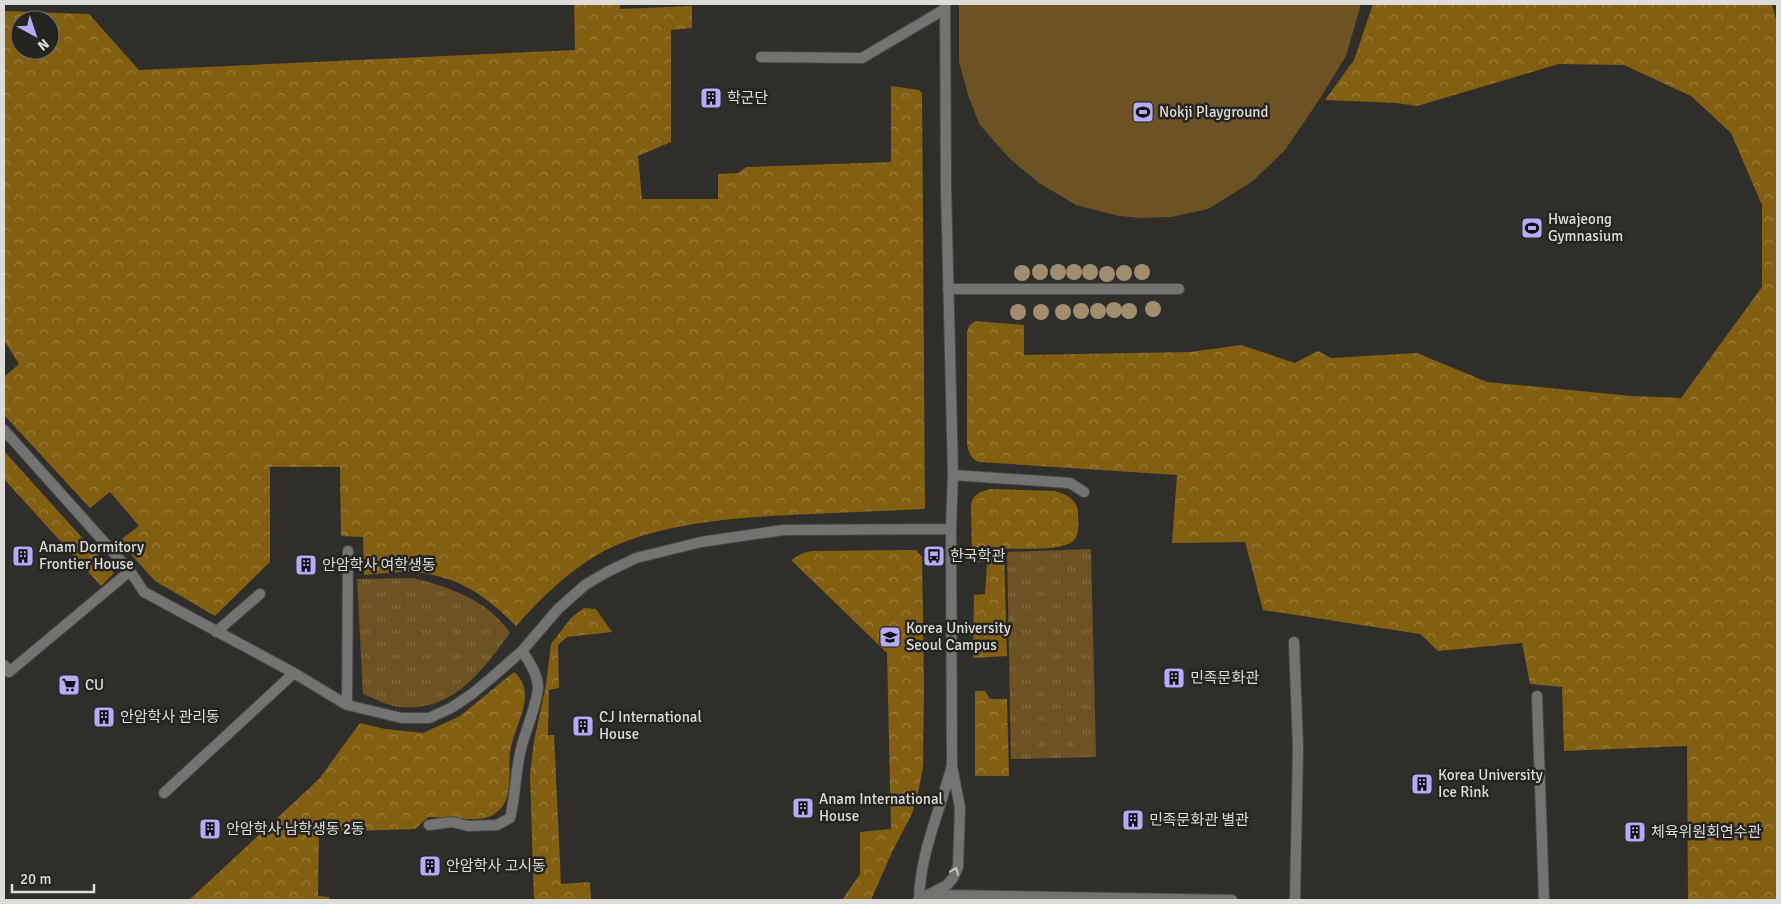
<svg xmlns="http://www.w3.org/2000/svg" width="1781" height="904" font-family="Signika,'Noto Sans KR',sans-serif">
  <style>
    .grass { fill: url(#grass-tufts) }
    .forest { fill: url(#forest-crowns); fill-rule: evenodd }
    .garden { fill: #6d5324 }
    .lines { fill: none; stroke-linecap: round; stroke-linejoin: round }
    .service-casing { stroke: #4c4a46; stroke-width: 12 }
    .service { stroke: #747371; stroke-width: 10 }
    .tree { fill: #a18e6f }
    .oneway { stroke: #c3c2bf }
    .labels { text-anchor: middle; stroke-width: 5; stroke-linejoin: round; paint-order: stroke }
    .poi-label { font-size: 15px; fill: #dddcd9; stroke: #262420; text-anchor: start }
  </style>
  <defs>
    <pattern id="grass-tufts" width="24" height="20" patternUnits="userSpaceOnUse" patternTransform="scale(1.25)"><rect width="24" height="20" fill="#6d5324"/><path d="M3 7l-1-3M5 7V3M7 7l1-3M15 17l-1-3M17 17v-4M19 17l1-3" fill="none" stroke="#816b43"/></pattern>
    <pattern id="forest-crowns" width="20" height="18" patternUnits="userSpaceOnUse" patternTransform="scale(1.25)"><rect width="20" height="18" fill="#835f12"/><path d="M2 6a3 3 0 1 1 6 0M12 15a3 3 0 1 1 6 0" fill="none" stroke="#9a7d3f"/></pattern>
  </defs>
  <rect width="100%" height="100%" fill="#302e2a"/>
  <!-- grass -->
  <path class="grass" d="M 1091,549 L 1096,757 L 1011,759 L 1007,552 Z
    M 413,578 C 449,587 488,600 510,633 C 481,672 454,712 399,707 C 387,706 374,698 363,694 L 357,579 Z"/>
  <!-- forest -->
  <path class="forest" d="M 574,4 L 620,4 L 620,9 L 692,6 L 692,28 L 671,30 L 671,142 L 638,156 L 642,199 L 718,199 L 718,174 L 738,173 L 746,167 L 891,162 L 891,86 L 919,90 L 922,93 L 925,509 C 887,511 849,512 811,514 C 745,517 661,521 602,552 C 568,571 541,598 516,626 C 485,595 460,577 415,572 C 399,571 381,574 364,575 L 363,537 L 341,536 L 340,467 L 270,467 L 270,562 L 215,616 L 155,581 L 119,541 L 139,526 L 110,492 L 90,508 L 4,415 L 4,377 L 19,364 L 4,340 L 4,11 L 89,14 L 139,70 L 575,50 ZM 20,20 L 50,20 L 50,50 L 20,50 Z
    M 1373,4 L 1772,4 L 1777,23 L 1777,900 L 1688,900 L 1687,746 L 1564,751 L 1562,687 L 1530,684 L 1522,643 L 1438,651 L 1420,634 L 1263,610 L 1245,542 L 1172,543 L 1177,475 L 979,462 C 971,459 968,452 967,443 L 967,332 L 969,326 L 975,321 L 1024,325 L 1024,355 L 1190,352 L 1241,345 L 1295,363 L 1318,351 L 1331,358 L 1417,353 L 1487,382 L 1631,396 L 1681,398 L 1762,287 L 1762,205 L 1731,133 L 1691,96 L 1624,65 L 1559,64 L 1417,106 L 1396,103 L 1325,100 L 1354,60 Z
    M 4,451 L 114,573 L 101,586 L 4,479 Z
    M 990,489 L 1055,491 C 1066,494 1078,500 1078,513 C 1078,520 1080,533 1075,539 C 1066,552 1020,548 1004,549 L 1007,656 L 973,658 L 974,595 L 985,594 L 987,562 L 972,562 L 971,503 C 975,493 980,492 990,489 Z
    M 916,550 L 922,557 L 924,684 L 923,768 L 918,793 L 912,814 L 892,852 L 871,900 L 842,900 L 860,874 L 860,832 L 891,829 L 887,653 L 791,560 L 803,553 L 812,551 Z
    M 584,608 L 596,609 L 612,632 L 567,637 L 558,645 L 559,688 L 549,690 L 548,735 L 554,735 L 561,884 L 590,882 L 591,900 L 534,900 L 530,775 L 534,741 L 546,685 L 551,644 L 571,618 Z
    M 514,672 C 538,692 516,723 511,747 C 506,769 517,801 493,815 C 478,823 445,817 428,817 L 415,829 L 319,832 L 318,896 L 329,897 L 329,900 L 189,900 L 319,779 L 360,723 L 385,729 L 423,733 L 460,716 Z
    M 975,691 L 985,691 L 990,699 L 1007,699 L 1009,776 L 975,776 Z"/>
  <!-- garden -->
  <path class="garden" d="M 959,4 L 1361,4 L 1346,56 L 1319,100 L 1285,150 L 1253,181 L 1208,209 L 1171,217 L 1140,218 L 1119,216 L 1076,205 L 1039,183 L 1010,159 L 980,125 L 969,98 L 959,62 Z"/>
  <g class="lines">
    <!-- service casing -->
    <g class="service-casing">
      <path id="service" d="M 761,57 L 862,58 L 945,9
        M 948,289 L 1179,289
        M 4,430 L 130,571 L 144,592 L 294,673 L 347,705 L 402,718 L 429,718 L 451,708 L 472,694 L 490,679 L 522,651 L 558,609 L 585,585 L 607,572 L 636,558 L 701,542 L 783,530 L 951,529
        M 953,475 L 1070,483 L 1084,492
        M 216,632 L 260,594
        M 1294,642 L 1298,747 L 1295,900
        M 4,665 L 9,672 L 130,571
        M 1537,696 L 1544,900
        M 347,705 L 348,551
        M 164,793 L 294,673
        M 429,825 L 452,822 L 468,826 L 497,825 L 510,818 C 516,795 515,772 521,749 C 525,731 538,703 538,686 C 537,673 529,661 522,651
        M 927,899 L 948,895 L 1232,900
        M 918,900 L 947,885 L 953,878 L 958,867 L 960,808 L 952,766 L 951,529 L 953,475 L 946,188 L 945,4
        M 919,900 C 920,854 939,813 951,769"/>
    </g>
    <!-- service -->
    <use href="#service" class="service"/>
  </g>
  <!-- trees -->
  <g class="tree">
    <circle cx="1040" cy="272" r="8"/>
    <circle cx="1058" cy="272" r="8"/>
    <circle cx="1074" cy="272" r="8"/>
    <circle cx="1090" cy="272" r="8"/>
    <circle cx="1142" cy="272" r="8"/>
    <circle cx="1022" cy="273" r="8"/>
    <circle cx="1124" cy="273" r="8"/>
    <circle cx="1107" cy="274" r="8"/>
    <circle cx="1153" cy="309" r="8"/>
    <circle cx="1114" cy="310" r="8"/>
    <circle cx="1081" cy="311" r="8"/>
    <circle cx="1098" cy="311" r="8"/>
    <circle cx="1129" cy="311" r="8"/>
    <circle cx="1018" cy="312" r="8"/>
    <circle cx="1041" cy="312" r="8"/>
    <circle cx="1063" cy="312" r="8"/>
  </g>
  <!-- one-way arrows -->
  <defs><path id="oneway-chevron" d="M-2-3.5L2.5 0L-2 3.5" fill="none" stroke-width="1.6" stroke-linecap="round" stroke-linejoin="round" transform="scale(1.25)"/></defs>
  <use class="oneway" href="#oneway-chevron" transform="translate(955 871) rotate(-68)"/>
  <!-- icons -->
  <defs>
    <g id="building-square" transform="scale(1.125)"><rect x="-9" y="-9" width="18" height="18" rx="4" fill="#b7abf8" stroke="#262420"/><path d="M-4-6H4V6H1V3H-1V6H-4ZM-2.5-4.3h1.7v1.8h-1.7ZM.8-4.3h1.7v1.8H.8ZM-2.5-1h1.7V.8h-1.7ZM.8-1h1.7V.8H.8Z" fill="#111"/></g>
    <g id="stadium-square" transform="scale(1.125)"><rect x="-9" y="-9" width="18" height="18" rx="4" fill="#b7abf8" stroke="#262420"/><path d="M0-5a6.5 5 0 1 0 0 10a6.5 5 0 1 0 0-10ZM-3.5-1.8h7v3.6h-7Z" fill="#111"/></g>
    <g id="bus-square" transform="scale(1.125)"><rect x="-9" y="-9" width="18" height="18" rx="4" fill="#b7abf8" stroke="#262420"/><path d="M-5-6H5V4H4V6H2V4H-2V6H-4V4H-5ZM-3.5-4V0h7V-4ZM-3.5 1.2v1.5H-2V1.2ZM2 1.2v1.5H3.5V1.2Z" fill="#111"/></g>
    <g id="university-square" transform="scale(1.125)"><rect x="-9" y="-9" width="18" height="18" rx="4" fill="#b7abf8" stroke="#262420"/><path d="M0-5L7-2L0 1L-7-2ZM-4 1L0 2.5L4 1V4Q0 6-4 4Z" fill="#111"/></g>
    <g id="supermarket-square" transform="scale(1.125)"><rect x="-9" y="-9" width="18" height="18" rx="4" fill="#b7abf8" stroke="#262420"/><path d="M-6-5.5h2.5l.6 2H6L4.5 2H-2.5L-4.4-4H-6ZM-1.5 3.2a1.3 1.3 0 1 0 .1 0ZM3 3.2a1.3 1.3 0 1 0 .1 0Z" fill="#111"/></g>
  </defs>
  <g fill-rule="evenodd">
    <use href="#building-square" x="711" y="98"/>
    <use href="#stadium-square" x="1143" y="112"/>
    <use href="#stadium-square" x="1532" y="228"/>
    <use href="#building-square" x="23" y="556"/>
    <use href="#bus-square" x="934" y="556"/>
    <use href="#building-square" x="306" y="565"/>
    <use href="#university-square" x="890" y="637"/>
    <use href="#building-square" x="1174" y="678"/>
    <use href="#supermarket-square" x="69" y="685"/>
    <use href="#building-square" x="104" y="717"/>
    <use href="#building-square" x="583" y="726"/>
    <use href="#building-square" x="1422" y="784"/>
    <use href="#building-square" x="803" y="808"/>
    <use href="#building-square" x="1133" y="820"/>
    <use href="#building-square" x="210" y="829"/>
    <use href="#building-square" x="1635" y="832"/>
    <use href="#building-square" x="430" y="866"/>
  </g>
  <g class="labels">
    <!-- poi labels -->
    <g class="poi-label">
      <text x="727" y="103">학군단</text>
      <text x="1159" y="117">Nokji Playground</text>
      <text x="1548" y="224">Hwajeong<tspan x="1548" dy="17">Gymnasium</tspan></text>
      <text x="39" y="552">Anam Dormitory<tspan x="39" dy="17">Frontier House</tspan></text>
      <text x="950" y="561">한국학관</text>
      <text x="322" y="570">안암학사 여학생동</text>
      <text x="906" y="633">Korea University<tspan x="906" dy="17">Seoul Campus</tspan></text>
      <text x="1190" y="683">민족문화관</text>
      <text x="85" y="690">CU</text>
      <text x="120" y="722">안암학사 관리동</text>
      <text x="599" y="722">CJ International<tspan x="599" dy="17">House</tspan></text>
      <text x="1438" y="780">Korea University<tspan x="1438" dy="17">Ice Rink</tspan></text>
      <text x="819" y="804">Anam International<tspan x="819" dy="17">House</tspan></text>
      <text x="1149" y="825">민족문화관 별관</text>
      <text x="226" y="834">안암학사 남학생동 2동</text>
      <text x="1651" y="837">체육위원회연수관</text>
      <text x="446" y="871">안암학사 고시동</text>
    </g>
  </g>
  <!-- border -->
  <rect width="1781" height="904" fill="none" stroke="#dddcd9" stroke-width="10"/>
  <!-- north arrow -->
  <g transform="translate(35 35) rotate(140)"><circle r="24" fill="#262420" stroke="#6f6e6a"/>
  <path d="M0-4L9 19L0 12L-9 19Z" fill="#b7abf8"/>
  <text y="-8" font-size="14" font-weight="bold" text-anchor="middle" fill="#dddcd9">N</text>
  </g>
  <!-- scale -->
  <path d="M12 884v8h82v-8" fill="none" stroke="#dddcd9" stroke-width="2.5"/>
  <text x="20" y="884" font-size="15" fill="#dddcd9" stroke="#262420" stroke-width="4" paint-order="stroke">20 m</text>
</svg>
